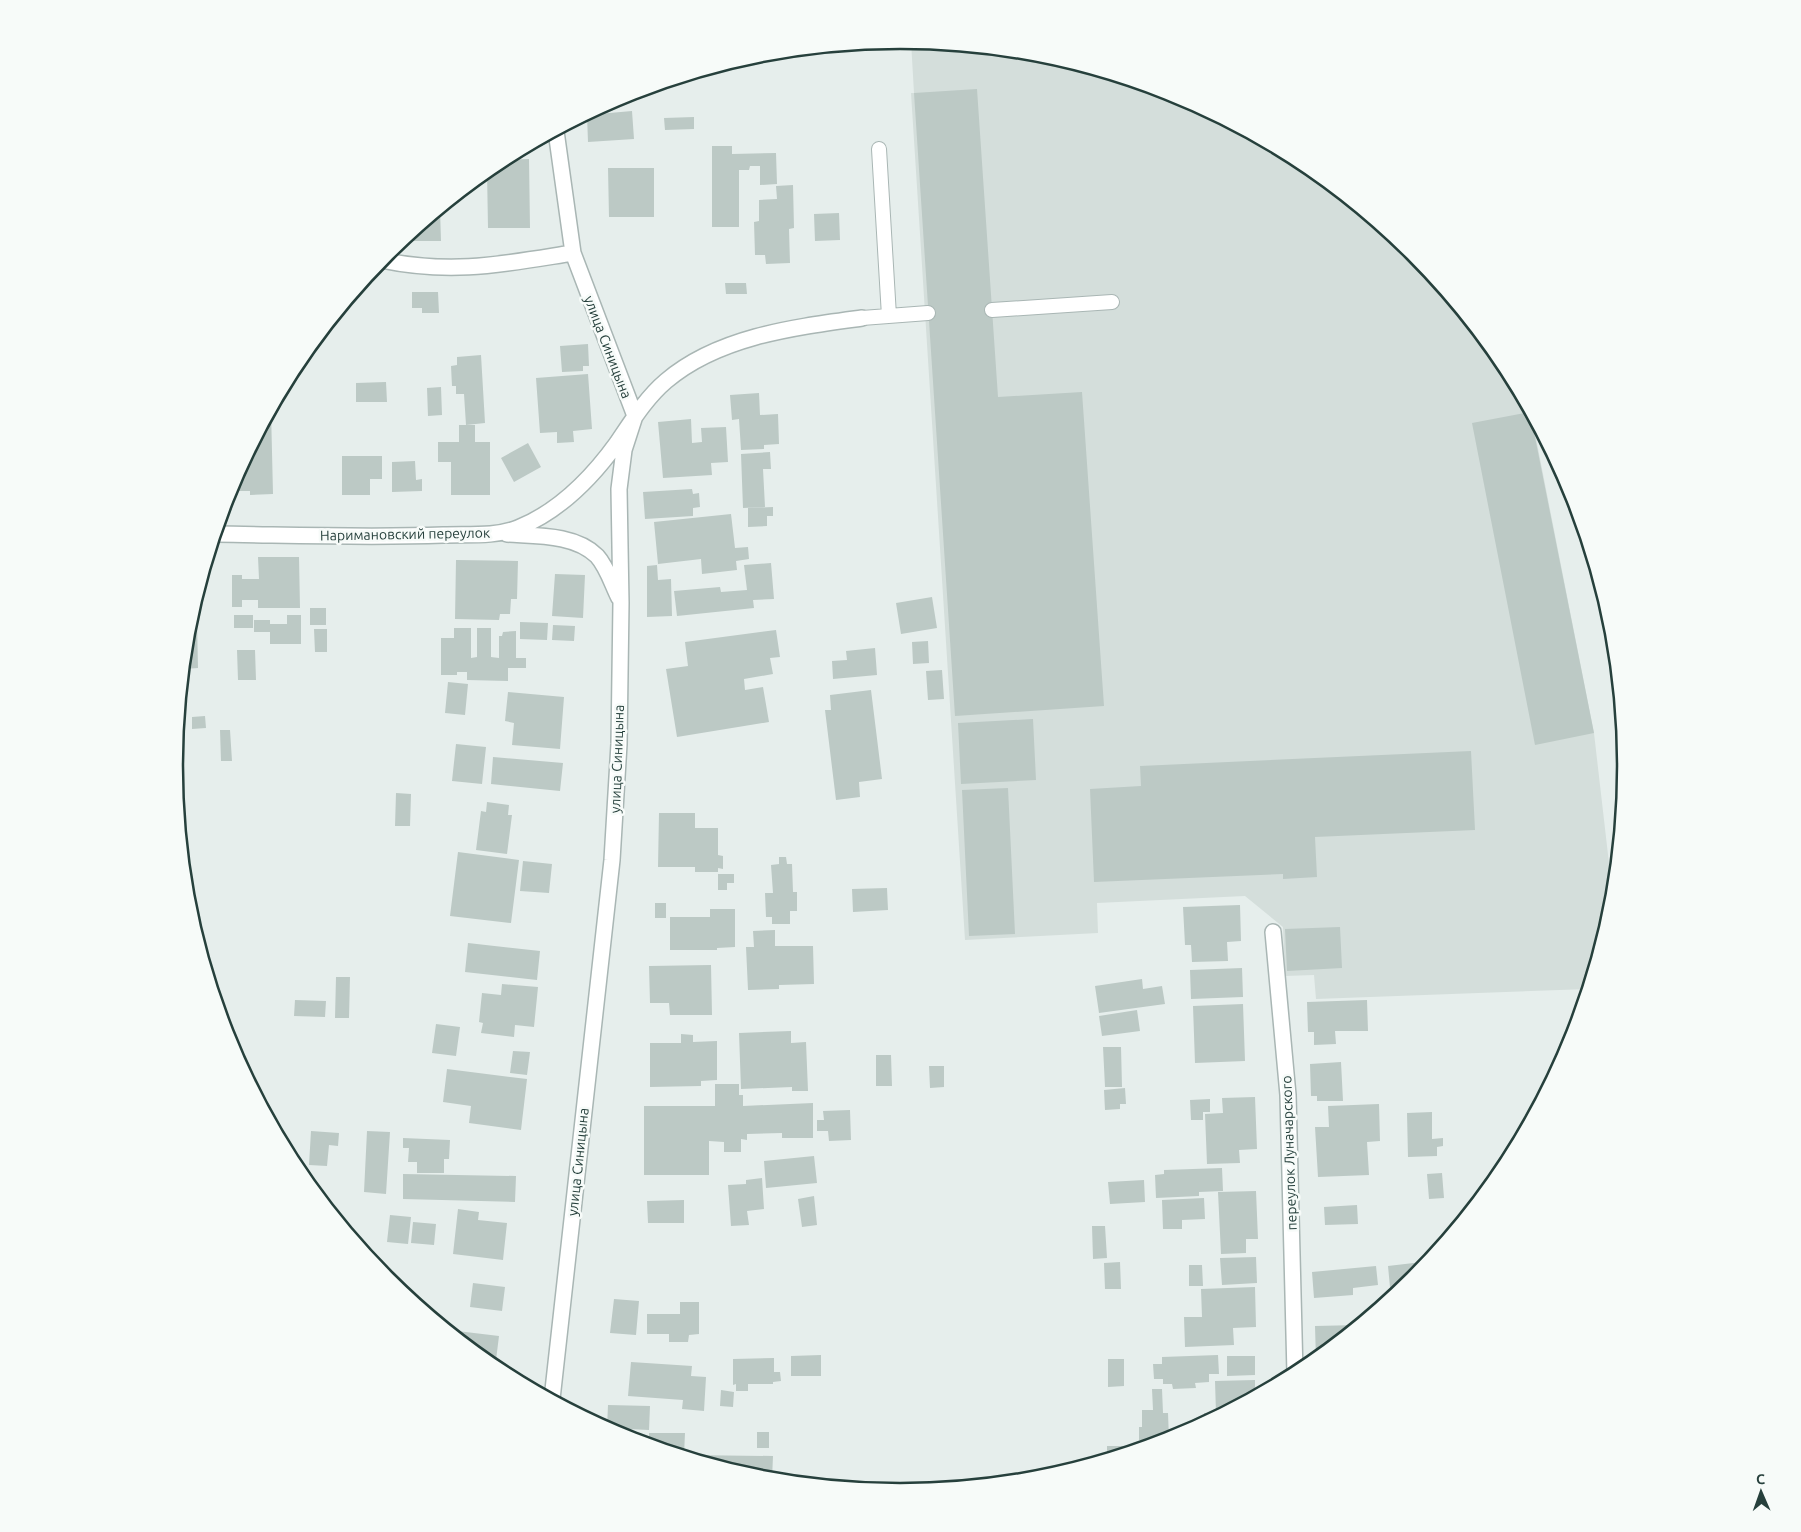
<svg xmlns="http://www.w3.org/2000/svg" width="1801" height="1532" font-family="Ubuntu,sans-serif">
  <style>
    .built { fill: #d4dedb }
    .building { fill: #bcc9c5 }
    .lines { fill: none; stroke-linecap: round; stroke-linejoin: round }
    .service-casing { stroke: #a9b6b4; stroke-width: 16 }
    .minor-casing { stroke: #a9b6b4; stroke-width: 18 }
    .service { stroke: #fff; stroke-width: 14 }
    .minor { stroke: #fff; stroke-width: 15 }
    .labels { text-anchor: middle; stroke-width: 5; stroke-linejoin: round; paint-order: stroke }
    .street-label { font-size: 14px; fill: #26403c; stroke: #f7fbf9 }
    .rim { fill: none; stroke: #26403c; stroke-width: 2.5 }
  </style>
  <rect width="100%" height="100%" fill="#e6eeec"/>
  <!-- built -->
  <path class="built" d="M 911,41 L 1042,54 L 1179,95 L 1304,163 L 1414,253 L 1504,363 L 1531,413 L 1594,733 L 1613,898 L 1612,908 L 1588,989 L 1316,999 L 1314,975 L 1285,976 L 1283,927 L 1245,896 L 1097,903 L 1098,933 L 965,940 L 911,93 L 914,93 Z"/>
  <!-- building -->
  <path class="building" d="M 977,89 L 998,397 L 1082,392 L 1104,706 L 955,716 L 914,93 Z
    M 632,111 L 634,139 L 588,142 L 587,115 Z
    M 694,117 L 694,129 L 665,130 L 664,118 Z
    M 712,146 L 732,146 L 732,154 L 776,153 L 777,184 L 760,185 L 760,166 L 750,166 L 749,170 L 739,170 L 739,227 L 712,227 Z
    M 529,159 L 530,228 L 488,228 L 487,170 L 502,160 Z
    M 608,168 L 654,168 L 654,217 L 609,217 Z
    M 793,185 L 794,228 L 789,229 L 790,263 L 766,264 L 765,255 L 755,255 L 754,222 L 759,221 L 759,200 L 777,199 L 776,186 Z
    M 440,209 L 441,241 L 414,241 L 413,231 Z
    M 839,213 L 840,240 L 815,241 L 814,214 Z
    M 725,283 L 746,283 L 747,294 L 726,294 Z
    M 412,292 L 438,292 L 439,313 L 422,313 L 422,308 L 412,308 Z
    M 588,344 L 589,366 L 583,366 L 583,371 L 562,372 L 560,346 Z
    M 481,355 L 485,423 L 466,425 L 464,394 L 456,394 L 456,386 L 452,386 L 451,366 L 457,365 L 457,357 Z
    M 588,374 L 592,429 L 573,431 L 574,442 L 557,443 L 557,432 L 540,433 L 536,378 Z
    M 386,382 L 387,402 L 356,402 L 356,383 Z
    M 441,387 L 442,415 L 428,416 L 427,388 Z
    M 759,393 L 760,415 L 778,414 L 779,444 L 764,445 L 764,449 L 741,450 L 739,419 L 732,420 L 730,395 Z
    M 271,410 L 273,494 L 250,495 L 250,491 L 232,491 L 232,484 Z
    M 1530,412 L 1594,733 L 1535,745 L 1472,423 Z
    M 691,419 L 692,443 L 702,442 L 701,428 L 726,427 L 728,462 L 711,463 L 712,475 L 663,478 L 658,422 Z
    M 459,425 L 475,425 L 475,442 L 490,442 L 490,495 L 451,495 L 451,462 L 438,462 L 438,442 L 459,442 Z
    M 528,443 L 541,467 L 514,482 L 501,458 Z
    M 770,452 L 771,469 L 763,469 L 765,507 L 743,508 L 741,454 Z
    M 342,456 L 382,456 L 382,479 L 370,479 L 370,495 L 342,495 Z
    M 415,461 L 416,480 L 422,479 L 422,491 L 392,492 L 392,462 Z
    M 692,489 L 693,494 L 699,493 L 700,507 L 693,508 L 693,516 L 645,519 L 643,492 Z
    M 773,507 L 773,516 L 767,516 L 767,526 L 748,527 L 748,508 Z
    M 731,514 L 735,548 L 748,547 L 749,559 L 736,561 L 737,570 L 702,574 L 701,559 L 658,564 L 654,522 Z
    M 258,557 L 299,557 L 300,608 L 258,608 L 258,600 L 242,600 L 242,607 L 232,607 L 232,575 L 242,575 L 242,579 L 259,579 Z
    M 456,560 L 518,561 L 517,599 L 511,599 L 510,614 L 500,614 L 499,620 L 455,619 Z
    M 771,563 L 774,599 L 753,600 L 754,608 L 677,616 L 674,591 L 720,587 L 721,592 L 747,590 L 744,565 Z
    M 657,565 L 658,580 L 671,579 L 672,616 L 647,617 L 647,566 Z
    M 555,574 L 585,575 L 583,618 L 552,616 Z
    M 932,597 L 937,628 L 901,634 L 896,603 Z
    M 310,608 L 326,608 L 326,625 L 310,625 Z
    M 234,615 L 253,615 L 253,628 L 234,628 Z
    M 287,615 L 301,615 L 301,644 L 270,644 L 270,632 L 254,632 L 254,620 L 270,620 L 270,624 L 287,624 Z
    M 189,622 L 197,622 L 198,668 L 184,669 Z
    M 520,622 L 548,623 L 547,640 L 520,639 Z
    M 553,625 L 575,626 L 574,641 L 552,640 Z
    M 454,628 L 471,628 L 471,658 L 477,657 L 477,628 L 491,628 L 491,657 L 499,658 L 499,636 L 502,636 L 503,632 L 516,631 L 516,658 L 526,658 L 526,668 L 508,668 L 508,681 L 467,680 L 467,672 L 457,672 L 457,675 L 441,675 L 441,638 L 454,638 Z
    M 314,629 L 327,629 L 327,652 L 315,652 Z
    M 776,630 L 780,657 L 770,658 L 773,674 L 744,679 L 745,690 L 763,687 L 769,722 L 677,737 L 666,669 L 688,666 L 685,642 Z
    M 928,641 L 929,663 L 913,664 L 912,642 Z
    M 875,648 L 877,675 L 833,679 L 832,661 L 847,660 L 846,651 Z
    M 237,650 L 255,650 L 256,680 L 238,680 Z
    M 942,670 L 944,699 L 928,700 L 926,671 Z
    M 448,682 L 468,684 L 465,715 L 445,713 Z
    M 871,690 L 882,779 L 859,782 L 860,797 L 836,800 L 825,710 L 831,710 L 830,695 Z
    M 508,692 L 564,697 L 560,749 L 512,745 L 514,723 L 505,721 Z
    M 205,716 L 206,728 L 192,729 L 192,717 Z
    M 1033,719 L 1036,780 L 961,784 L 958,723 Z
    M 220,730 L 230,730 L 232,761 L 221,761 Z
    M 456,744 L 486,747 L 482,784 L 452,781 Z
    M 1471,751 L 1475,830 L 1315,837 L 1317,877 L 1283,879 L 1283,874 L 1094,882 L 1090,789 L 1141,786 L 1140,766 Z
    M 493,757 L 563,763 L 560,791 L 491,784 Z
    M 1008,788 L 1015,934 L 969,936 L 962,790 Z
    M 396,793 L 411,794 L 410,826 L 395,826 Z
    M 487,802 L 509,805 L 508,815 L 512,815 L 507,854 L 476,850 L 481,811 L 486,812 Z
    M 659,813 L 695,813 L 695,828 L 718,828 L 718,855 L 723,856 L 723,869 L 718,868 L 718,872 L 695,872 L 695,867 L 658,867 Z
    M 458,852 L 519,860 L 511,923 L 450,916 Z
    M 779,857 L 786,857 L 787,864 L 792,864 L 793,892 L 797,892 L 797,911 L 790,911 L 790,924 L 772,924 L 772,917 L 766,917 L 765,893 L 773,893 L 771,865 L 779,864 Z
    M 523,861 L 552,864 L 549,893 L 520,891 Z
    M 718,874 L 734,874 L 734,883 L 727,883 L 727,890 L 718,890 Z
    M 887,888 L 888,910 L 853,912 L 852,889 Z
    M 655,903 L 666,903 L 666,918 L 655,918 Z
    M 1240,905 L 1241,941 L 1227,942 L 1228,961 L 1192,962 L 1191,945 L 1185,945 L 1183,907 Z
    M 710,909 L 735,909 L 735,947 L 717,948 L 717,950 L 670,950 L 670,917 L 710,917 Z
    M 1340,927 L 1342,968 L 1287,971 L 1285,929 Z
    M 775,930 L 775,946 L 813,946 L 814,984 L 779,985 L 779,989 L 748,990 L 746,947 L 754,947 L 753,931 Z
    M 468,943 L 540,951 L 537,980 L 465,972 Z
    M 711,965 L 712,1015 L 670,1015 L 669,1003 L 650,1003 L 649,966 Z
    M 1242,968 L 1243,997 L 1191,999 L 1190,970 Z
    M 336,977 L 350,977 L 349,1018 L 335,1018 Z
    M 1142,979 L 1143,989 L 1162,986 L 1165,1004 L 1099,1013 L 1095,986 Z
    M 502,984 L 538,987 L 534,1027 L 515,1025 L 514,1037 L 481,1033 L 483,1023 L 479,1022 L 482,993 L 501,995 Z
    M 295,1000 L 326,1001 L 325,1017 L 294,1016 Z
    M 1367,1000 L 1368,1031 L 1335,1031 L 1336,1044 L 1314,1045 L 1314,1032 L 1308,1032 L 1307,1002 Z
    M 1243,1004 L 1245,1061 L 1195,1063 L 1193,1006 Z
    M 1137,1010 L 1140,1031 L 1102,1036 L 1099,1016 Z
    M 436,1024 L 460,1027 L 456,1056 L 432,1053 Z
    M 791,1031 L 791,1043 L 806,1042 L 808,1091 L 792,1091 L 792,1087 L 741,1089 L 739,1033 Z
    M 681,1034 L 693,1035 L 693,1042 L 717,1041 L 717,1080 L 701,1081 L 701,1086 L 650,1087 L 650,1043 L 681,1043 Z
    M 1103,1047 L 1121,1047 L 1122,1087 L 1105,1087 Z
    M 513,1051 L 530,1052 L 527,1075 L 510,1073 Z
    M 876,1055 L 891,1055 L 892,1086 L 876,1086 Z
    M 1341,1062 L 1343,1101 L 1317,1101 L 1317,1096 L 1311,1096 L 1310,1064 Z
    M 929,1066 L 944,1066 L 944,1087 L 930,1088 Z
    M 447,1069 L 527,1079 L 521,1130 L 469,1123 L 471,1106 L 443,1102 Z
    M 715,1084 L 739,1084 L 739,1095 L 743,1095 L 743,1106 L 813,1103 L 813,1138 L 782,1138 L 782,1133 L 747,1134 L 747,1140 L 741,1139 L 741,1152 L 724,1152 L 724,1142 L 709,1141 L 709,1175 L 644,1175 L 644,1106 L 715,1106 Z
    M 1125,1088 L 1126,1104 L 1120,1104 L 1120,1109 L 1105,1110 L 1104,1090 Z
    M 1255,1097 L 1257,1149 L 1239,1150 L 1240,1163 L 1207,1164 L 1205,1114 L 1223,1113 L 1222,1098 Z
    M 1210,1099 L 1210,1112 L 1203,1112 L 1203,1120 L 1191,1120 L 1190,1100 Z
    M 1379,1104 L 1380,1141 L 1367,1142 L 1369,1175 L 1318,1177 L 1315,1127 L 1329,1127 L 1328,1106 Z
    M 850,1110 L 851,1140 L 829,1141 L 828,1131 L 817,1131 L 817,1120 L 824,1120 L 823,1111 Z
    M 1432,1112 L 1432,1139 L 1443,1138 L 1443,1146 L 1437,1147 L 1437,1156 L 1408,1157 L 1407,1113 Z
    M 311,1131 L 339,1133 L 338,1146 L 329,1145 L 327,1166 L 309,1165 Z
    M 367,1131 L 390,1132 L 386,1194 L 364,1192 Z
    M 403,1138 L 450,1140 L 449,1159 L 444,1159 L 444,1173 L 417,1173 L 417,1162 L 408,1162 L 409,1148 L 403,1148 Z
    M 814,1156 L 817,1183 L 766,1188 L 764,1161 Z
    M 1222,1168 L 1223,1191 L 1199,1192 L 1199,1196 L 1156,1198 L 1155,1175 L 1164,1174 L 1164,1170 Z
    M 1442,1173 L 1444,1198 L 1429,1199 L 1427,1174 Z
    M 403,1174 L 516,1176 L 515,1202 L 403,1199 Z
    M 762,1178 L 764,1209 L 747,1211 L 749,1225 L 731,1226 L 728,1185 L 746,1184 L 746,1180 Z
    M 1144,1180 L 1145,1202 L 1110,1204 L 1108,1182 Z
    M 1256,1191 L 1258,1239 L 1246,1239 L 1246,1253 L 1221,1254 L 1218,1192 Z
    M 814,1196 L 817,1225 L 802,1227 L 798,1199 Z
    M 1204,1198 L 1205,1219 L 1182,1220 L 1182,1229 L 1163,1229 L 1162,1200 Z
    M 684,1200 L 684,1223 L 648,1223 L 647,1201 Z
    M 1357,1205 L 1358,1224 L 1325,1225 L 1324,1207 Z
    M 458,1209 L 479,1212 L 478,1220 L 507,1223 L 503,1260 L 453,1254 Z
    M 390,1215 L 411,1217 L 408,1244 L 387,1242 Z
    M 413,1222 L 436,1224 L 434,1245 L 411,1243 Z
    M 1092,1226 L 1105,1226 L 1107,1258 L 1093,1259 Z
    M 1256,1257 L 1257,1283 L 1222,1285 L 1220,1258 Z
    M 1120,1262 L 1121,1289 L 1105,1289 L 1104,1263 Z
    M 1422,1262 L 1422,1269 L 1414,1280 L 1391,1298 L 1388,1266 Z
    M 1189,1265 L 1202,1265 L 1203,1286 L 1189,1286 Z
    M 1376,1266 L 1378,1285 L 1353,1288 L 1353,1295 L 1314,1298 L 1312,1272 Z
    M 473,1283 L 505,1287 L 502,1311 L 470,1307 Z
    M 1255,1287 L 1256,1327 L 1233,1328 L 1234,1345 L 1185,1347 L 1184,1317 L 1202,1317 L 1201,1289 Z
    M 614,1299 L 639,1301 L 636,1335 L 610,1333 Z
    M 680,1302 L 699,1302 L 699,1334 L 689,1335 L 688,1342 L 669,1342 L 669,1334 L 647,1334 L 647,1314 L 680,1314 Z
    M 1358,1325 L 1331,1348 L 1316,1360 L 1315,1326 Z
    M 449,1330 L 499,1336 L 495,1368 Z
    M 821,1355 L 821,1376 L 791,1376 L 791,1356 Z
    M 1218,1355 L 1219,1374 L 1209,1374 L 1209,1382 L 1195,1383 L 1196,1388 L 1173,1389 L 1172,1384 L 1163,1384 L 1163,1379 L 1154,1379 L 1153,1364 L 1162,1364 L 1162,1357 Z
    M 1227,1356 L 1255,1356 L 1255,1375 L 1227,1376 Z
    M 774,1358 L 774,1372 L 780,1372 L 781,1381 L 773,1382 L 773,1384 L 748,1384 L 748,1391 L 736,1391 L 736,1384 L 733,1385 L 733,1359 Z
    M 1108,1359 L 1124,1359 L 1124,1386 L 1108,1387 Z
    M 631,1362 L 692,1366 L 691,1376 L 706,1377 L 704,1411 L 682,1409 L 683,1400 L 628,1396 Z
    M 1255,1380 L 1255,1396 L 1204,1423 L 1204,1413 L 1216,1413 L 1215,1381 Z
    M 1152,1389 L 1162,1389 L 1163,1413 L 1168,1413 L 1169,1439 L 1139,1440 L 1139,1427 L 1142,1427 L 1142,1410 L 1153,1410 Z
    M 721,1390 L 734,1392 L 733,1407 L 720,1406 Z
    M 608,1405 L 650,1406 L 649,1430 L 607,1428 Z
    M 757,1432 L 769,1432 L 769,1448 L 757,1448 Z
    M 649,1433 L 685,1433 L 684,1455 L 649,1445 Z
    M 1107,1446 L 1123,1446 L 1123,1453 L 1107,1457 Z
    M 688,1455 L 773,1456 L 772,1479 L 759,1478 Z"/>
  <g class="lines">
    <!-- service casing -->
    <g class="service-casing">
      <path id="service" d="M 879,149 L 889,316
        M 992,310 L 1112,302
        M 862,318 L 928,313"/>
    </g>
    <!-- minor casing -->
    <g class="minor-casing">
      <path id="minor" d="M 381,260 C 453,275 503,264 573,253
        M 216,534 C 291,535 367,538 443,535 C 467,534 495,537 518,528 C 560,511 591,479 617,443 C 632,421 646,398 666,381 C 719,336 796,327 862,318
        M 507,534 C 536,536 575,534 597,556 C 607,567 612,584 619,598
        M 1273,932 L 1288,1095 L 1295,1374
        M 552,1399 L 612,860 L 619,744 L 621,603 L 619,489 L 624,450 L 635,416 L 573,253 L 556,131"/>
    </g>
    <!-- service -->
    <use href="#service" class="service"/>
    <!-- minor -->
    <use href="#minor" class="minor"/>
  </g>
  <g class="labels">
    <!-- street labels -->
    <g class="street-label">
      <text transform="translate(608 347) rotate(69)" y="5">улица Синицына</text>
      <text transform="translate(405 534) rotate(-1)" y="5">Наримановский переулок</text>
      <text transform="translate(617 759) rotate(-88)" y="5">улица Синицына</text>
      <text transform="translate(1289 1153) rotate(-92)" y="5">переулок Луначарского</text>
      <text transform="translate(578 1162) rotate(-84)" y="5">улица Синицына</text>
    </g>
  </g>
  <!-- crop -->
  <path d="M0 0H1801V1532H0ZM183 766a717 717 0 1 1 1434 0a717 717 0 1 1-1434 0Z" fill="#f7fbf9" fill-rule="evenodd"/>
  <path class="rim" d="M183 766a717 717 0 1 1 1434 0a717 717 0 1 1-1434 0Z"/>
  <!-- north arrow -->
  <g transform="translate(1761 1492) rotate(358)" stroke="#f7fbf9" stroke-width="4" paint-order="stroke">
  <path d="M0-4L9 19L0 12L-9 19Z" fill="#26403c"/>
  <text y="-8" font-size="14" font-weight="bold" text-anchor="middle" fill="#26403c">С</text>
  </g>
</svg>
